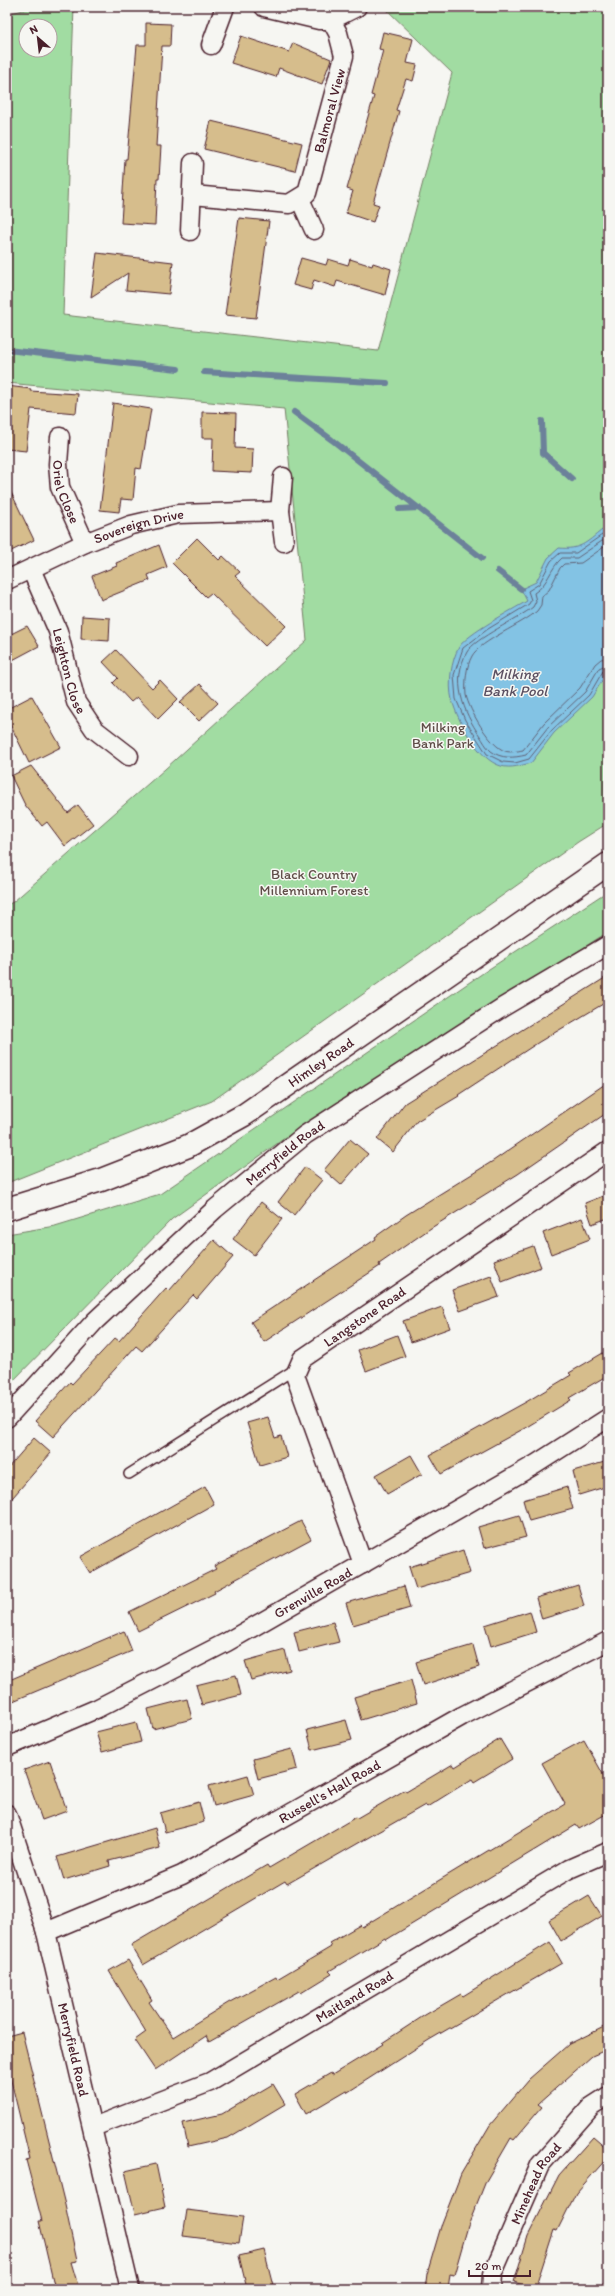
<svg xmlns="http://www.w3.org/2000/svg" width="615" height="2296" font-family="Itim,sans-serif">
  <style>
    .green { fill: #a1dca2; stroke: #767e66; fill-rule: evenodd }
    .water { fill: #83c3e4; stroke: #6c819a }
    .lines { fill: none; stroke-linecap: round; stroke-linejoin: round }
    .shore { stroke: #616175; stroke-width: 1 }
    .stream { stroke: #6c819a; stroke-width: 6 }
    .building { fill: #d6bd8c; stroke: #4a1f2b }
    .service-casing { stroke: #4a1f2b; stroke-width: 12 }
    .minor-casing { stroke: #4a1f2b; stroke-width: 21 }
    .secondary-casing { stroke: #4a1f2b; stroke-width: 25 }
    .service { stroke: #f6f6f2; stroke-width: 9 }
    .minor { stroke: #f6f6f2; stroke-width: 18 }
    .secondary { stroke: #f6f6f2; stroke-width: 22 }
    .labels { text-anchor: middle; stroke-width: 3; stroke-linejoin: round; paint-order: stroke }
    .street-label { font-size: 14px; fill: #4a1f2b; stroke: #f6f6f2 }
    .park-label { font-size: 14px; fill: #604e49; stroke: #f6f6f2 }
    .water-label { font-size: 15px; font-style: italic; fill: #5b5062; stroke: #f6f6f2 }
  </style>
  <rect width="100%" height="100%" fill="#f6f6f2"/>
  <filter id="ink" filterUnits="userSpaceOnUse"><feTurbulence type="fractalNoise" baseFrequency=".025" numOctaves="2"/><feDisplacementMap in="SourceGraphic" scale="8" xChannelSelector="R" yChannelSelector="G"/><feConvolveMatrix kernelMatrix="1 2 1 2 8 2 1 2 1" color-interpolation-filters="sRGB"/></filter>
  <g filter="url(#ink)">
    <!-- green -->
    <path class="green" d="M 36,7 L 74,7 L 63,315 L 378,351 L 452,73 L 384,7 L 608,7 L 608,823 L 578,842 L 212,1101 L 7,1183 L 7,905 L 13,902 L 165,769 L 307,640 L 284,409 L 7,383 L 7,14 ZM 26,26 L 50,26 L 50,50 L 26,50 Z
      M 608,891 L 608,932 L 285,1138 L 172,1219 L 7,1387 L 7,1234 L 55,1226 L 160,1194 L 486,971 Z"/>
    <!-- water -->
    <path class="water" d="M 602,530 L 608,533 L 608,671 L 592,697 L 554,733 L 531,763 C 522,765 511,769 501,766 C 479,760 458,722 452,700 C 448,684 451,661 459,647 C 467,634 512,610 527,601 L 521,589 L 536,582 L 548,558 L 559,548 C 580,550 586,543 602,530 Z"/>
    <g class="lines">
      <!-- shore -->
      <path class="shore" d="M 608,536 L 602,535 L 576,553 L 560,553 L 551,561 L 539,584 L 528,591 L 531,600 L 529,604 L 488,629 L 463,648 L 454,675 L 456,699 L 465,720 L 487,754 L 503,762 L 515,763 L 529,759 L 552,730 L 589,695 L 603,671 L 608,669
        M 608,541 L 602,541 L 577,558 L 562,558 C 550,568 548,585 534,593 L 536,601 L 533,607 C 518,619 475,638 467,652 C 451,680 463,712 480,736 C 483,740 486,747 491,751 C 501,759 514,758 526,755 L 548,727 L 585,692 L 599,668 L 608,664
        M 608,547 L 604,547 L 581,563 L 564,564 L 560,568 L 549,590 L 542,596 L 541,605 L 537,611 C 523,624 480,641 472,656 C 466,667 465,682 466,695 C 469,710 490,746 505,751 C 510,753 517,751 523,750 L 544,723 L 580,688 L 595,664 L 601,659 L 608,658"/>
      <!-- stream -->
      <path class="stream" d="M 7,350 L 178,369
        M 204,372 L 387,383
        M 294,412 L 332,440 L 482,558
        M 542,421 L 543,453 L 572,479
        M 399,509 L 419,508
        M 498,571 L 521,589"/>
    </g>
    <!-- building -->
    <path class="building" d="M 146,23 L 171,24 L 170,46 L 162,46 L 156,146 L 161,146 L 159,179 L 157,179 L 155,225 L 121,223 L 125,159 L 127,159 L 137,45 L 146,45 Z
      M 383,32 L 413,39 L 407,63 L 417,65 L 413,81 L 406,79 L 396,110 L 399,111 L 373,203 L 379,205 L 373,222 L 346,213 L 353,191 L 347,189 L 374,96 L 371,95 L 383,50 L 379,49 Z
      M 241,36 L 289,52 L 293,43 L 331,59 L 322,84 L 279,68 L 276,77 L 231,63 Z
      M 211,121 L 302,143 L 295,171 L 204,149 Z
      M 239,218 L 269,221 L 256,318 L 225,315 Z
      M 97,253 L 173,262 L 169,294 L 126,290 L 128,273 L 91,297 Z
      M 301,258 L 326,265 L 328,259 L 348,265 L 350,259 L 372,266 L 373,263 L 391,269 L 385,295 L 337,281 L 335,287 L 314,280 L 311,290 L 293,285 Z
      M 7,386 L 31,389 L 30,391 L 78,394 L 76,413 L 31,409 L 26,451 L 7,449 Z
      M 113,403 L 151,409 L 141,469 L 136,468 L 133,500 L 121,499 L 119,512 L 100,510 Z
      M 202,412 L 236,413 L 235,448 L 253,449 L 252,473 L 212,471 L 213,438 L 202,438 Z
      M 7,484 L 34,540 L 7,553 Z
      M 197,538 L 219,560 L 223,556 L 240,572 L 235,576 L 286,626 L 265,646 L 211,593 L 206,597 L 172,563 Z
      M 159,545 L 167,567 L 148,575 L 150,580 L 101,600 L 92,576 L 117,566 L 116,563 Z
      M 82,616 L 110,618 L 109,641 L 81,639 Z
      M 27,626 L 39,646 L 7,663 L 7,636 Z
      M 116,650 L 152,688 L 160,680 L 178,699 L 158,719 L 137,697 L 131,702 L 113,683 L 118,678 L 103,662 Z
      M 200,684 L 218,703 L 199,721 L 180,702 Z
      M 32,696 L 61,747 L 29,763 L 7,718 L 7,709 Z
      M 31,766 L 68,813 L 78,805 L 93,824 L 65,846 L 47,822 L 42,826 L 25,805 L 11,776 Z
      M 608,976 L 608,1001 L 539,1042 L 458,1095 L 459,1096 L 417,1121 L 393,1152 L 377,1139 L 405,1103 Z
      M 608,1082 L 608,1112 L 518,1174 L 431,1228 L 379,1264 L 380,1266 L 264,1342 L 251,1322 L 376,1239 L 375,1237 L 406,1215 L 493,1161 Z
      M 350,1139 L 368,1154 L 341,1185 L 324,1170 Z
      M 305,1167 L 322,1180 L 294,1215 L 278,1202 Z
      M 608,1194 L 608,1218 L 592,1224 L 585,1203 Z
      M 261,1202 L 282,1219 L 254,1255 L 233,1239 Z
      M 582,1218 L 590,1239 L 551,1254 L 543,1233 Z
      M 214,1240 L 233,1257 L 197,1299 L 193,1295 L 142,1351 L 136,1346 L 53,1437 L 35,1421 L 70,1382 L 72,1384 L 115,1338 L 119,1341 L 166,1288 L 169,1291 Z
      M 533,1246 L 541,1267 L 502,1282 L 494,1260 Z
      M 491,1276 L 499,1297 L 460,1311 L 452,1290 Z
      M 442,1307 L 450,1328 L 411,1342 L 403,1321 Z
      M 397,1335 L 405,1356 L 366,1371 L 358,1350 Z
      M 608,1350 L 608,1375 L 569,1398 L 571,1400 L 525,1428 L 441,1474 L 430,1455 L 526,1402 L 571,1375 L 569,1373 Z
      M 268,1417 L 275,1438 L 281,1436 L 287,1457 L 260,1465 L 247,1423 Z
      M 34,1438 L 51,1453 L 7,1504 L 7,1469 Z
      M 411,1455 L 422,1474 L 387,1494 L 376,1475 Z
      M 608,1461 L 608,1486 L 579,1495 L 573,1471 Z
      M 205,1487 L 214,1504 L 90,1573 L 80,1557 Z
      M 567,1487 L 573,1509 L 529,1521 L 523,1500 Z
      M 519,1515 L 526,1537 L 484,1548 L 478,1527 Z
      M 301,1521 L 311,1539 L 214,1591 L 215,1593 L 138,1631 L 129,1612 L 216,1569 L 214,1566 Z
      M 463,1550 L 470,1573 L 416,1589 L 409,1567 Z
      M 578,1585 L 584,1606 L 542,1619 L 536,1598 Z
      M 404,1586 L 410,1608 L 353,1625 L 346,1603 Z
      M 530,1611 L 536,1632 L 491,1646 L 485,1625 Z
      M 333,1622 L 339,1642 L 299,1652 L 294,1632 Z
      M 124,1631 L 132,1651 L 13,1701 L 7,1681 Z
      M 473,1645 L 479,1667 L 423,1685 L 416,1662 Z
      M 285,1650 L 290,1670 L 251,1680 L 245,1661 Z
      M 236,1675 L 241,1695 L 202,1705 L 196,1685 Z
      M 411,1680 L 417,1703 L 361,1720 L 354,1697 Z
      M 187,1699 L 192,1719 L 153,1729 L 148,1709 Z
      M 346,1720 L 352,1740 L 312,1750 L 307,1730 Z
      M 136,1722 L 141,1742 L 102,1752 L 96,1732 Z
      M 500,1739 L 512,1759 L 474,1782 L 472,1779 L 427,1807 L 425,1805 L 287,1884 L 285,1881 L 143,1965 L 131,1945 L 267,1865 L 269,1868 L 356,1817 L 357,1818 L 405,1790 L 406,1792 L 453,1764 L 455,1767 Z
      M 584,1740 L 608,1783 L 608,1813 L 579,1829 L 576,1825 L 386,1940 L 385,1938 L 329,1971 L 332,1974 L 301,1993 L 299,1991 L 209,2042 L 206,2036 L 155,2070 L 135,2040 L 146,2032 L 109,1971 L 128,1960 L 152,2000 L 149,2002 L 173,2037 L 228,2003 L 276,1977 L 277,1979 L 331,1947 L 329,1943 L 360,1925 L 362,1927 L 565,1804 L 542,1763 Z
      M 292,1749 L 297,1769 L 258,1779 L 253,1759 Z
      M 50,1761 L 67,1811 L 42,1820 L 24,1770 Z
      M 248,1775 L 254,1795 L 214,1806 L 209,1786 Z
      M 199,1802 L 204,1822 L 165,1832 L 160,1813 Z
      M 155,1828 L 160,1848 L 109,1861 L 110,1866 L 64,1880 L 57,1857 Z
      M 589,1896 L 602,1916 L 561,1941 L 549,1920 Z
      M 550,1942 L 562,1963 L 429,2040 L 348,2092 L 347,2090 L 306,2114 L 295,2094 L 331,2073 L 332,2075 L 383,2044 L 382,2043 L 425,2015 L 461,1994 L 463,1996 Z
      M 608,2025 L 608,2049 L 592,2056 L 538,2104 L 542,2107 L 514,2140 L 511,2138 L 486,2181 L 468,2226 L 454,2275 L 450,2274 L 448,2289 L 425,2289 L 427,2274 L 442,2223 L 461,2174 L 490,2125 L 529,2079 L 569,2044 Z
      M 22,2032 L 65,2205 L 77,2261 L 71,2262 L 79,2289 L 55,2289 L 39,2221 L 42,2221 L 26,2160 L 30,2159 L 7,2064 L 7,2036 Z
      M 273,2084 L 285,2104 L 228,2138 L 188,2147 L 183,2123 L 222,2114 Z
      M 593,2137 L 608,2150 L 608,2157 L 576,2193 L 557,2231 L 554,2230 L 535,2289 L 514,2282 L 528,2236 L 559,2175 Z
      M 156,2164 L 165,2207 L 135,2214 L 125,2171 Z
      M 187,2210 L 243,2217 L 239,2243 L 183,2236 Z
      M 264,2250 L 274,2289 L 247,2289 L 239,2256 Z"/>
    <g class="lines">
      <!-- service casing -->
      <g class="service-casing">
        <path id="service" d="M 129,1474 L 297,1368"/>
      </g>
      <!-- minor casing -->
      <g class="minor-casing">
        <g id="minor">
          <path d="M 264,7 L 319,20 L 331,20 L 357,7"/>
          <path d="M 211,45 L 225,7"/>
          <path id="s1" d="M 193,195 L 289,204 L 307,193 L 344,56 L 338,33 L 331,20"/>
          <path d="M 300,199 L 314,230"/>
          <path d="M 190,231 L 193,163"/>
          <path id="s2" d="M 60,437 L 58,464 L 60,487 L 85,543"/>
          <path d="M 283,477 L 280,511 L 284,542"/>
          <path id="s3" d="M 31,569 L 58,631 L 76,702 L 94,729 L 129,756"/>
          <path id="s4" d="M 7,580 L 85,543 L 131,525 L 178,514 L 280,511"/>
          <path id="s5" d="M 7,1418 L 95,1321 L 215,1209 L 305,1135 L 503,1007 L 608,945"/>
          <path id="s6" d="M 363,1564 L 295,1375 L 302,1359 L 608,1151"/>
          <path id="s7" d="M 7,1747 L 96,1709 L 227,1642 L 536,1464 L 608,1418"/>
          <path id="s8" d="M 7,1814 L 46,1932 L 130,2289"/>
          <path id="s9" d="M 46,1932 L 182,1875 L 462,1716 L 608,1641"/>
          <path id="s10" d="M 93,2127 L 210,2082 L 569,1869 L 608,1852"/>
          <path id="s11" d="M 491,2289 L 492,2275 L 540,2165 L 591,2107 L 608,2096"/>
        </g>
      </g>
      <!-- secondary casing -->
      <g class="secondary-casing">
        <g id="secondary">
          <path id="s12" d="M 7,1209 L 101,1180 L 188,1146 L 244,1115 L 608,864"/>
        </g>
      </g>
      <!-- service -->
      <use href="#service" class="service"/>
      <!-- minor -->
      <use href="#minor" class="minor"/>
      <!-- secondary -->
      <use href="#secondary" class="secondary"/>
    </g>
  </g>
  <g class="labels">
    <!-- street labels -->
    <g class="street-label">
      <text dy="5" stroke="none"><textPath href="#s1" startOffset="203">Balmoral View</textPath></text>
      <text dy="5" stroke="none"><textPath href="#s2" startOffset="56">Oriel Close</textPath></text>
      <text dy="5" stroke="none"><textPath href="#s4" startOffset="143">Sovereign Drive</textPath></text>
      <text dy="5" stroke="none"><textPath href="#s3" startOffset="109">Leighton Close</textPath></text>
      <text dy="5" stroke="none"><textPath href="#s12" startOffset="349">Himley Road</textPath></text>
      <text dy="5" stroke="none"><textPath href="#s5" startOffset="385">Merryfield Road</textPath></text>
      <text dy="5" stroke="none"><textPath href="#s6" startOffset="294">Langstone Road</textPath></text>
      <text dy="5" stroke="none"><textPath href="#s7" startOffset="343">Grenville Road</textPath></text>
      <text dy="5" stroke="none"><textPath href="#s9" startOffset="317">Russell's Hall Road</textPath></text>
      <text dy="5" stroke="none"><textPath href="#s10" startOffset="293">Maitland Road</textPath></text>
      <text dy="5" stroke="none"><textPath href="#s8" startOffset="245">Merryfield Road</textPath></text>
      <text dy="5" stroke="none"><textPath href="#s11" startOffset="116">Minehead Road</textPath></text>
    </g>
    <!-- park labels -->
    <g class="park-label">
      <text x="443" y="732">Milking<tspan x="443" dy="16">Bank Park</tspan></text>
      <text x="314" y="879">Black Country<tspan x="314" dy="16">Millennium Forest</tspan></text>
    </g>
    <!-- water labels -->
    <g class="water-label">
      <text x="515" y="679">Milking<tspan x="515" dy="17">Bank Pool</tspan></text>
    </g>
  </g>
  <!-- margin -->
  <rect width="615" height="2296" fill="none" stroke="#f6f6f2" stroke-width="24"/>
  <rect x="12" y="12" width="591" height="2272" fill="none" stroke="#4a1f2b" stroke-width="1.5" filter="url(#ink)"/>
  <!-- north arrow -->
  <g transform="translate(38 38) rotate(332)"><circle r="19" fill="#f6f6f2" stroke="#b1a0a2"/>
  <path d="M0-3L7 15L0 10L-7 15Z" fill="#4a1f2b"/>
  <text y="-6" font-size="11" font-weight="bold" text-anchor="middle" fill="#4a1f2b">N</text>
  </g>
  <!-- scale -->
  <path d="M469 2270v6h61v-6" fill="none" stroke="#4a1f2b" stroke-width="2"/>
  <text x="475" y="2270" font-size="12" fill="#4a1f2b" stroke="#f6f6f2" stroke-width="3" paint-order="stroke">20 m</text>
</svg>
